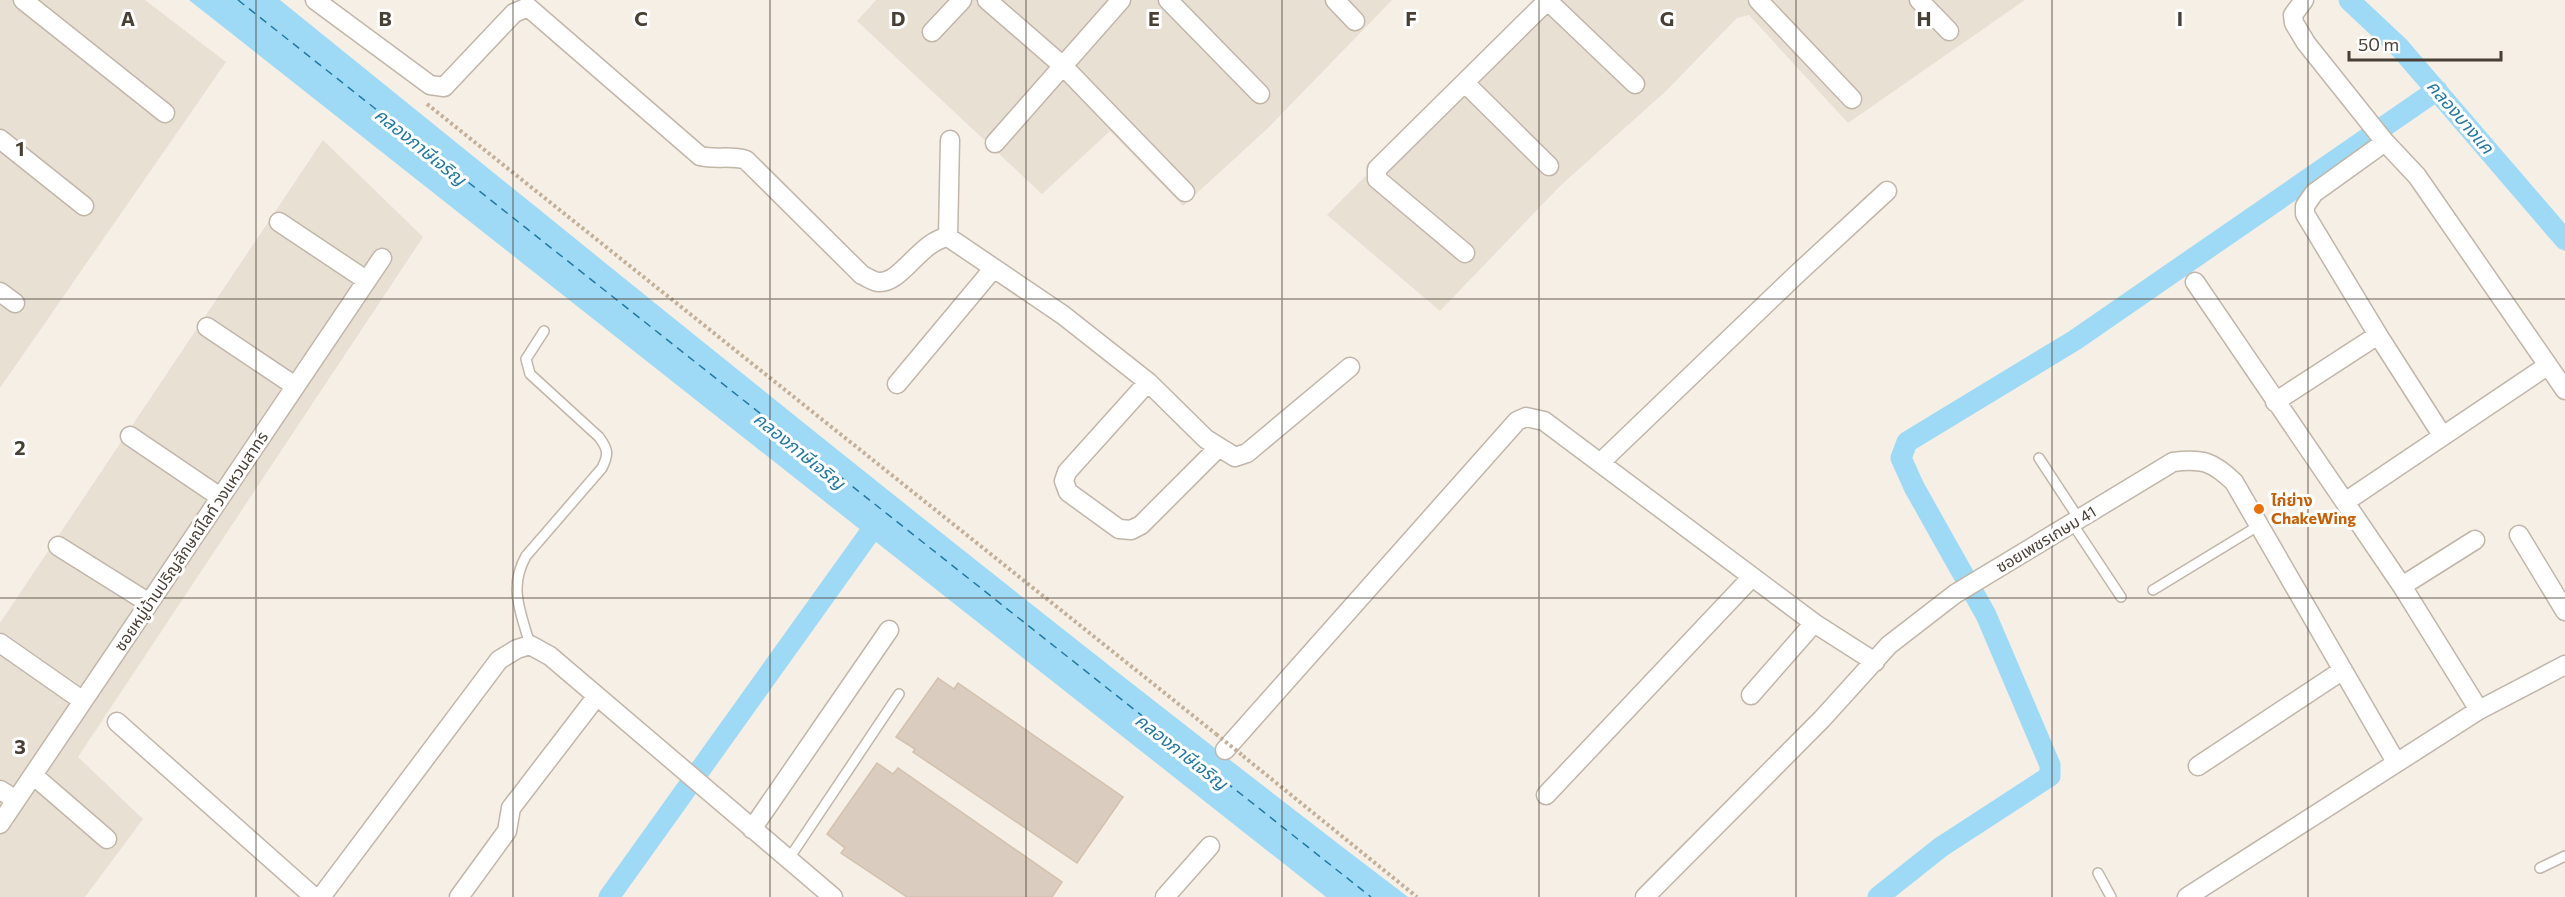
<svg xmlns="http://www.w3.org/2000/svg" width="2565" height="897" font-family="Commissioner,'Noto Sans Thai',sans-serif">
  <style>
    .residential { fill: #e9e0d4 }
    .water { fill: #9edaf6 }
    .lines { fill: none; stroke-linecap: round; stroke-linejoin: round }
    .canal { stroke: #9edaf6; stroke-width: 21 }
    .ferry { stroke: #2279a3; stroke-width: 1.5; stroke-dasharray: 8 6; stroke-linecap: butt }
    .building { fill: #daccbe; stroke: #d3c1ad; stroke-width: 1.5 }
    .service-casing { stroke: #c1b6a8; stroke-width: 12 }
    .minor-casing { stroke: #c1b6a8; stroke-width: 21 }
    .path { stroke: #c4b098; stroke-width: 4; stroke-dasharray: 3 3; stroke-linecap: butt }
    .service { stroke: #fff; stroke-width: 9 }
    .minor { stroke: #fff; stroke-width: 18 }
    .path-bridge { stroke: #c4b098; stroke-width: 4; stroke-dasharray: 3 3; stroke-linecap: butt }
    .grid { fill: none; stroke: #483f35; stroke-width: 1.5; stroke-opacity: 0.55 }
    .food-dot { fill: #e8710a; stroke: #fff; stroke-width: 2 }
    .labels { text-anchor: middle; stroke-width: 6; stroke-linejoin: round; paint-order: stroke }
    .food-label { font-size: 16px; font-weight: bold; fill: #c56008; stroke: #fff; text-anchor: start }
    .street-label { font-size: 16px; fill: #483f35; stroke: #fff }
    .water-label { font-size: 18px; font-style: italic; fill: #2279a3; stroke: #fff }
    .grid-label { font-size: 20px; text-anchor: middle; font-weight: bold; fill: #483f35; stroke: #fff; stroke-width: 6; stroke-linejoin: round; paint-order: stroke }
  </style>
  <rect width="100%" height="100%" fill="#f5efe6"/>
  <!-- residential -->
  <path class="residential" d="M 0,0 L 145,0 L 226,62 L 0,388 Z
    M 876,0 L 1392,0 L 1268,128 L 1183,206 L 1110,131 L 1042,194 L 857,21 Z
    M 1539,0 L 2025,0 L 1848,123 L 1749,15 L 1737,18 L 1666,91 L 1560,186 L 1440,311 L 1327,215 Z
    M 323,140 L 423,237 L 78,757 L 143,819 L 85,897 L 0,897 L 0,623 Z"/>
  <!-- water -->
  <path class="water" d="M 189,0 L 280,0 C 654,302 1026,606 1408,897 L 1326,897 Z"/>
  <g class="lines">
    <!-- canal -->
    <path class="canal" d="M 2349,0 L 2400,48 L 2565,240
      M 609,897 L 881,517
      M 1878,897 L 1941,847 L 2050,776 L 2050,765 L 1986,615 L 1914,487 L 1901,458 L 1907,442 L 2075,340 L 2437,90"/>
    <!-- ferry -->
    <path class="ferry" d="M 238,0 L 1371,897"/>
  </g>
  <!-- building -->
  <path class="building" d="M 938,678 L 954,689 L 958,683 L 1123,797 L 1077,863 L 913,752 L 915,749 L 896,737 Z
    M 877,763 L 893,774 L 898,768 L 1062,882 L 1052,897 L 907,897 L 841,853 L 845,848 L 827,834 Z"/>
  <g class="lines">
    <!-- service casing -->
    <g class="service-casing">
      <path id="service" d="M 2039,458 L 2079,519
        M 2072,523 L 2121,597
        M 2153,590 L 2258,526
        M 530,645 C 521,612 508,588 526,556 L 602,468 C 609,454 608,449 599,437 L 530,374 L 526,359 L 544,331
        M 788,860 L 899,694
        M 2540,868 L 2565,856
        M 2098,873 L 2111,897"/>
    </g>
    <!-- minor casing -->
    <g class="minor-casing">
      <path id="minor" d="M 23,0 L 165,113
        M 315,0 L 430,85 L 444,87 L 514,13 L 528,7 L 700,156 C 716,160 730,155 746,160 L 862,275 C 867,277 874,282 879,282 C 902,283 920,241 948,237 L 1063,315 L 1148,382 L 1206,439 L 1235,457 L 1247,453 L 1350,367
        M 987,0 L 1063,66 L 1185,192
        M 1168,0 L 1260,94
        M 1335,0 L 1355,21
        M 1758,0 L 1852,99
        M 1919,0 L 1949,31
        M 2304,0 L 2293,15 L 2294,23 L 2306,43 L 2385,142 L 2417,176 L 2565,390
        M 1548,1 L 1635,84
        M 932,32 L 962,0
        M 1465,83 L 1549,166
        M 0,139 L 84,206
        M 2385,142 L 2314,193 L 2305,206 L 2305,214 L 2378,335 L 2442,435
        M 995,143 L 1121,0
        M 279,222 L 366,280
        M 948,237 L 950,140
        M 1465,253 L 1377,179 L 1377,169 L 1548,0
        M 2195,282 L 2402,586 L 2479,710
        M 0,292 L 15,303
        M 207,327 L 295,386
        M 1148,382 L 1067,472 L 1064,481 L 1068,492 L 1119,529 L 1131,530 L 1141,525 L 1218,448
        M 897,384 L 993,269
        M 2275,402 L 2378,335
        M 130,436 L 220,497
        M 1601,462 L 1797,274 L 1887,191
        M 2345,502 L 2547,366
        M 2519,535 L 2565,611
        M 58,546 L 149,603
        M 2402,586 L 2475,540
        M 0,643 L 83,701
        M 1751,695 L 1814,623
        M 117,722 L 314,897
        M 1225,750 L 1517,421 L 1526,417 L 1544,421 L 1814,623 L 1875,662
        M 2198,766 L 2343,670
        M 33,775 L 107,839
        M 0,790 L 16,800
        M 1546,795 L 1752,577
        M 0,824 L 382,258
        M 752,829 L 889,630
        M 321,897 L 499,660 L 517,649 L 530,645 L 550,656 L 833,897
        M 459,897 L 507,831 L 511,808 L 597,696
        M 1165,897 L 1210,846
        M 1645,897 L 1822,719 L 1889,645 L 1955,594 L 2173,462 C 2203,458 2213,462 2234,482 L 2396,762
        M 2187,897 L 2479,710 L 2565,665"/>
    </g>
    <!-- path -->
    <path class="path" d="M 427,104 L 1216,734
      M 1243,756 L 1417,897"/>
    <!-- service -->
    <use href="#service" class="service"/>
    <!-- minor -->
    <use href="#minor" class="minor"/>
    <!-- path-bridge -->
    <path class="path-bridge" d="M 1216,734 L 1242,755"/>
  </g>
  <!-- grid -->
  <path class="grid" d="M 256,0 L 256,897M 513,0 L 513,897M 770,0 L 770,897M 1026,0 L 1026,897M 1282,0 L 1282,897M 1539,0 L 1539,897M 1796,0 L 1796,897M 2052,0 L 2052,897M 2308,0 L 2308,897M 0,299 L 2565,299M 0,598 L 2565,598"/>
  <!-- markers -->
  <circle class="food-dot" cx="2259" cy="509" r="6"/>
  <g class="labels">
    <!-- food labels -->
    <g class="food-label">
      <text x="2271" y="506">ไก่ย่าง<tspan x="2271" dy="18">ChakeWing</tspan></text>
    </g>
    <!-- street labels -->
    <g class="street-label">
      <text transform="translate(2046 539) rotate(-31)" y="6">ซอยเพชรเกษม 41</text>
      <text transform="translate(191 541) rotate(-56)" y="6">ซอยหมู่บ้านปริญลักษณ์ไลท์ วงแหวนสาทร</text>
    </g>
    <!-- water labels -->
    <g class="water-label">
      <text transform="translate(2460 117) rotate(49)" y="6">คลองบางแค</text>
      <text transform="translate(420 147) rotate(39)" y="6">คลองภาษีเจริญ</text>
      <text transform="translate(799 451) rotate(39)" y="6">คลองภาษีเจริญ</text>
      <text transform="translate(1181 752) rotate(38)" y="6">คลองภาษีเจริญ</text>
    </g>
  </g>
  <g class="grid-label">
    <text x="128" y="26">A</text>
    <text x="385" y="26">B</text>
    <text x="641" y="26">C</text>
    <text x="898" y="26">D</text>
    <text x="1154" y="26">E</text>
    <text x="1411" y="26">F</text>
    <text x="1667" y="26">G</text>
    <text x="1924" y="26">H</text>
    <text x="2180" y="26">I</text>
    <text x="20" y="156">1</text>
    <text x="20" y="455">2</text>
    <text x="20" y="754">3</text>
  </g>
  <!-- scale -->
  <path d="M2349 51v9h152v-9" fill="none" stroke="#483f35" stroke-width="3"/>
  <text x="2358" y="51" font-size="18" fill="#483f35" stroke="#ffffff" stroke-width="4.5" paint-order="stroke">50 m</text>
</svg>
